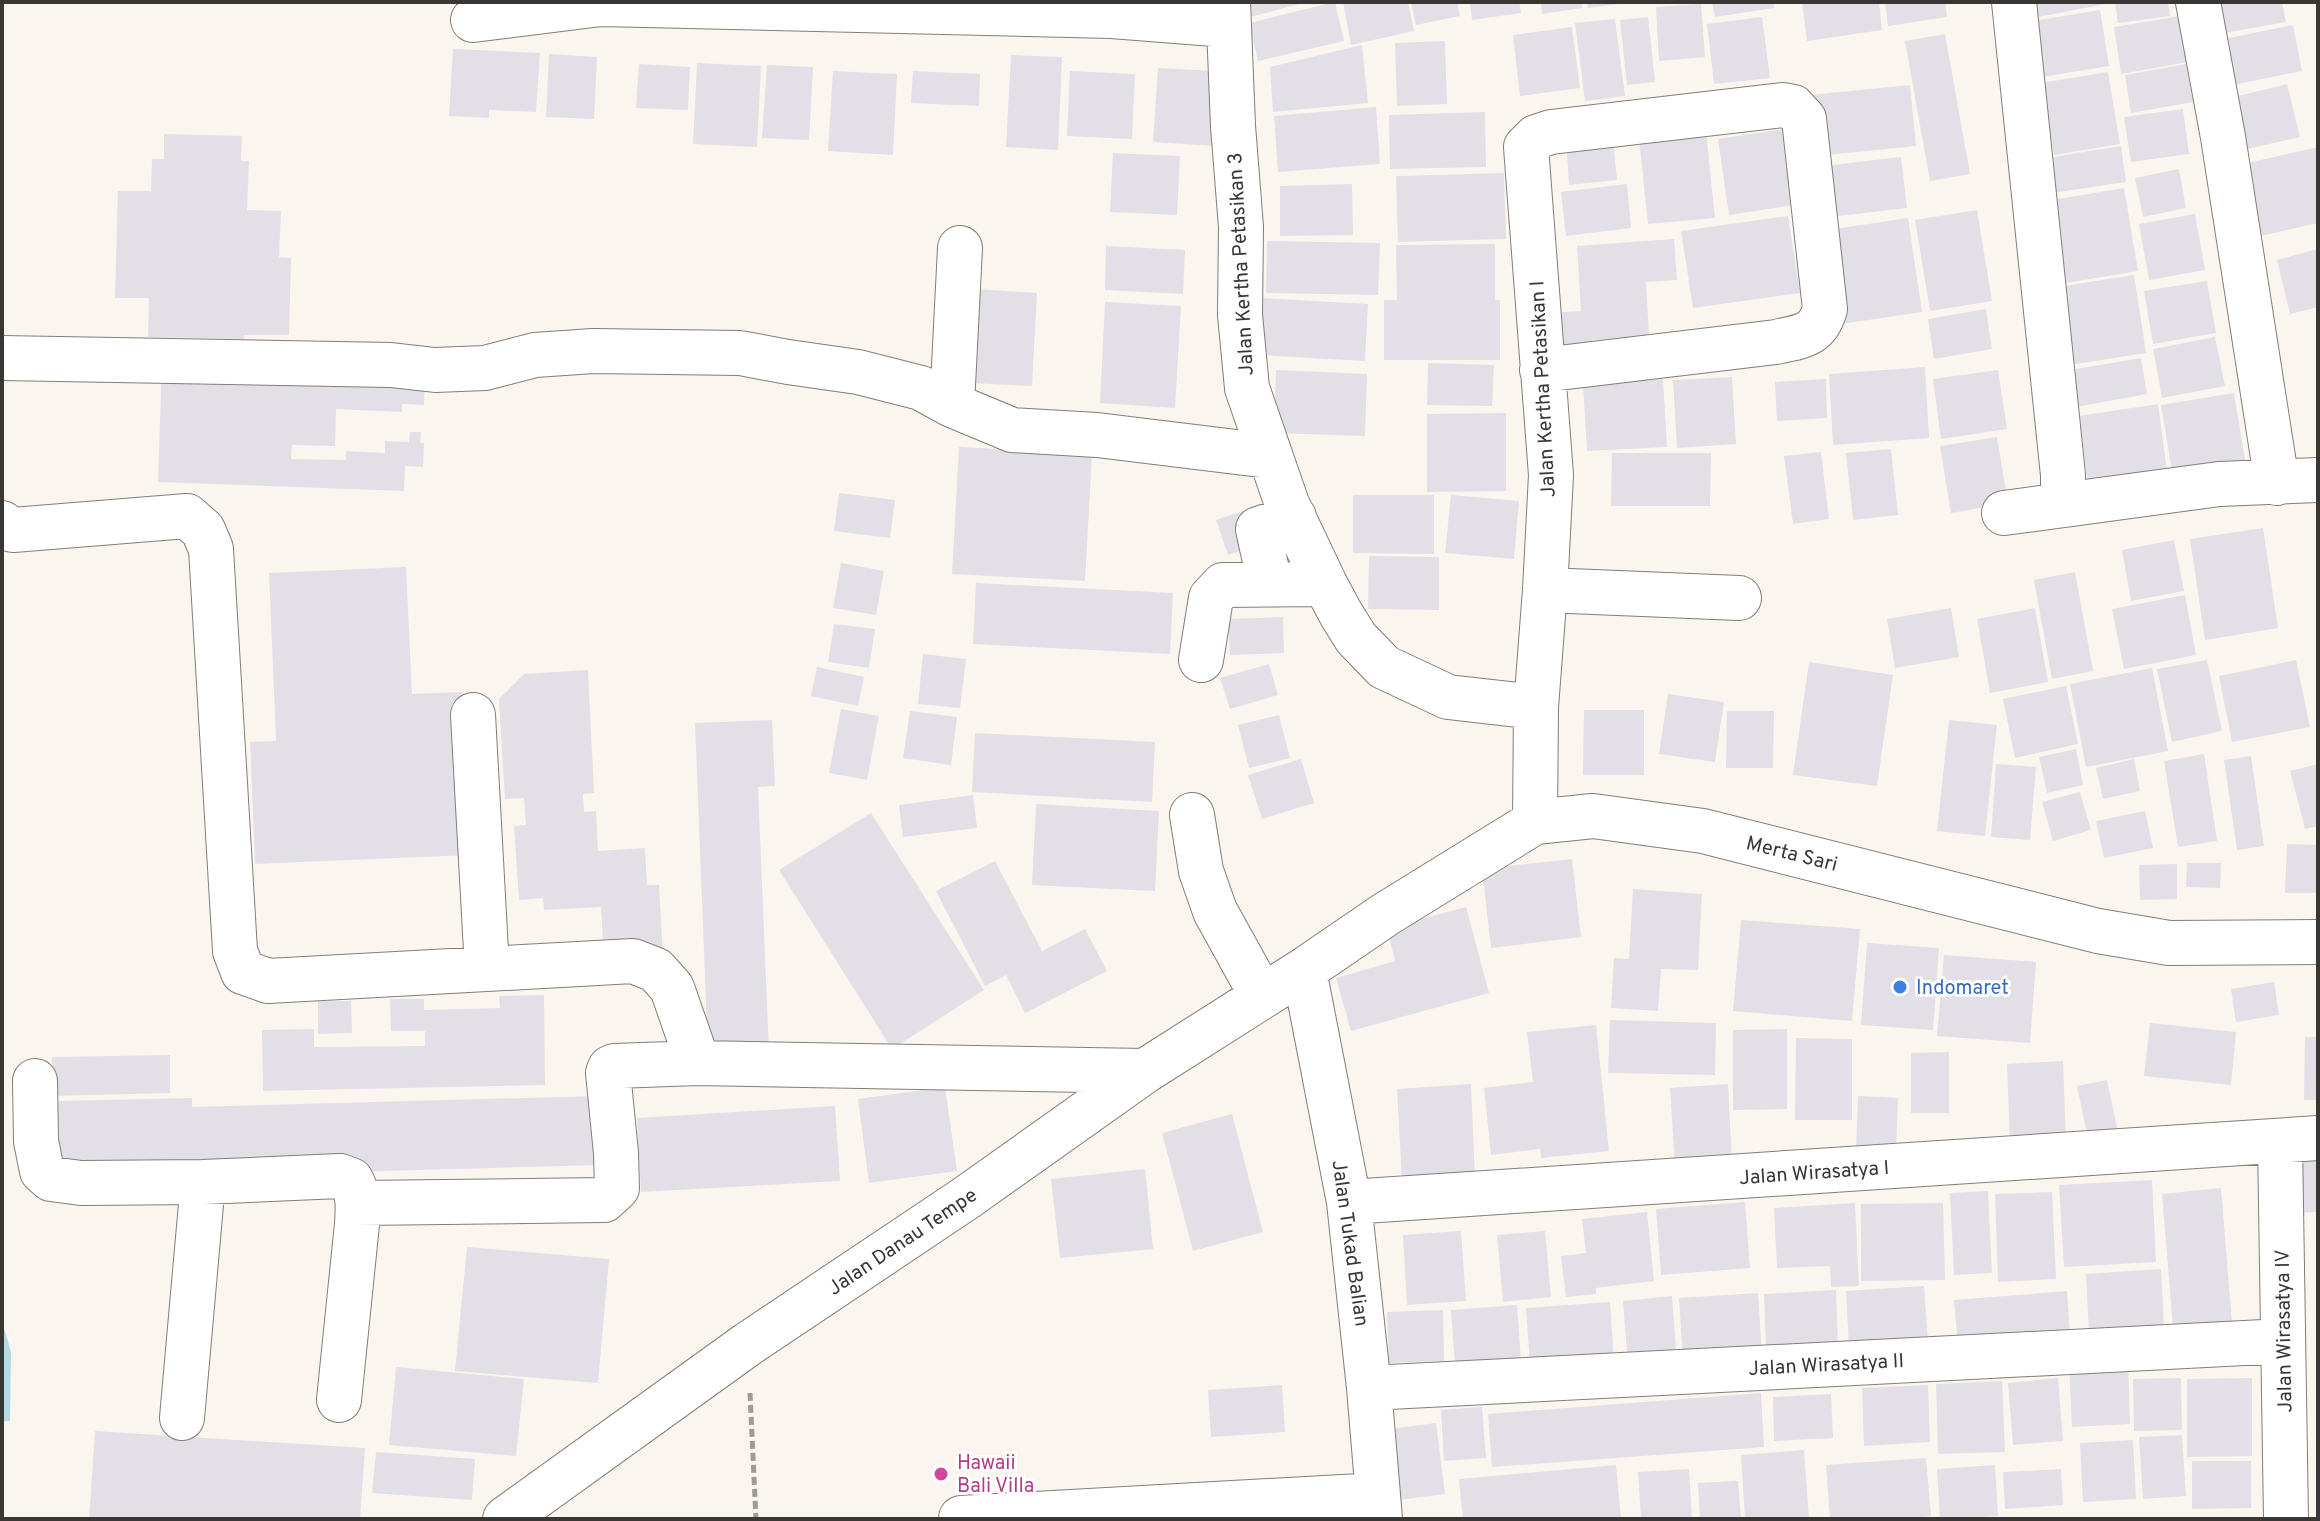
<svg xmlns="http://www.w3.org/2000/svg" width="2320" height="1521" font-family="Overpass,sans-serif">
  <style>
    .water { fill: #b4dae6 }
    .building { fill: #e3dfe6 }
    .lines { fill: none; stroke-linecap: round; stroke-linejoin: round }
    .minor-casing { stroke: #827e77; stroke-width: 46 }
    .path { stroke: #9e9b96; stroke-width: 5; stroke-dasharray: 8 4; stroke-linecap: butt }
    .minor { stroke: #fff; stroke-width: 44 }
    .shop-dot { fill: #3f7fe0; stroke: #fff; stroke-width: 3 }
    .hotel-dot { fill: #d1479c; stroke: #fff; stroke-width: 3 }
    .labels { text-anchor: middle; stroke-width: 6; stroke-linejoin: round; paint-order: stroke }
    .street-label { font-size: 20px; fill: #393734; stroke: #fff }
    .shop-label { font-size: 20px; fill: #366cbe; stroke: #fff; text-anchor: start }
    .hotel-label { font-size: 20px; fill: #b23c85; stroke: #fff; text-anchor: start }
  </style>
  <rect width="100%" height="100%" fill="#faf6ef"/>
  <!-- water -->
  <path class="water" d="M 2,1301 L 4,1328 L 11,1352 L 10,1421 L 2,1421 Z"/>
  <!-- building -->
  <path class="building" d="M 1243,2 L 1303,2 L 1303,3 L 1246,18 Z
    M 1335,2 L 1344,41 L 1258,61 L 1249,23 Z
    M 1343,2 L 1408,2 L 1414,31 L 1351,45 Z
    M 1411,2 L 1457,2 L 1460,16 L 1416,25 Z
    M 1470,2 L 1519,2 L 1521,13 L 1472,20 Z
    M 1541,2 L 1581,2 L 1582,8 L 1542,14 Z
    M 1587,2 L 1618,2 L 1618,4 L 1588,8 Z
    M 1712,2 L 1773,2 L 1774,8 L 1715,17 Z
    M 1802,2 L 1879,2 L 1882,30 L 1807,41 Z
    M 1885,2 L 1945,2 L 1947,17 L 1888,26 Z
    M 2030,2 L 2111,2 L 2111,3 L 2033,18 Z
    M 2115,2 L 2168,2 L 2170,16 L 2118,23 Z
    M 2208,2 L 2282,2 L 2286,22 L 2213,35 Z
    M 1701,4 L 1705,57 L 1659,61 L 1656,7 Z
    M 2100,10 L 2109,66 L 2042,77 L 2033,21 Z
    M 2180,16 L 2188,62 L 2121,74 L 2114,27 Z
    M 1648,17 L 1655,82 L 1627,85 L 1620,20 Z
    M 1762,17 L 1770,78 L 1714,84 L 1707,24 Z
    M 1615,19 L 1625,96 L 1585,101 L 1575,23 Z
    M 2293,25 L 2302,71 L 2223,87 L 2214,41 Z
    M 1572,27 L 1580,88 L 1520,96 L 1513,35 Z
    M 1945,34 L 1970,174 L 1930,181 L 1905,41 Z
    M 1445,41 L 1447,104 L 1397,106 L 1395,43 Z
    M 1362,45 L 1368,103 L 1273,112 L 1270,67 Z
    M 453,49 L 540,53 L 536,112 L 489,110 L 489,118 L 449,116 Z
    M 549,54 L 597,57 L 594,119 L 546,117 Z
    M 1011,55 L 1062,57 L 1058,150 L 1006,147 Z
    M 697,63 L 761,66 L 757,147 L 693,144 Z
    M 639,64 L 690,67 L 688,110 L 636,108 Z
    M 2186,64 L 2193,102 L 2131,113 L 2125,75 Z
    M 767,65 L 813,67 L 809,140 L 762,138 Z
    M 1158,68 L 1219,71 L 1215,146 L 1153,142 Z
    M 833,71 L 897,74 L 893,155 L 828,151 Z
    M 913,71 L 980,74 L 979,106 L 911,103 Z
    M 1070,71 L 1135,74 L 1132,139 L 1067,136 Z
    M 2108,72 L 2120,144 L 2054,155 L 2041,83 Z
    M 2287,84 L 2300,137 L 2234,152 L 2222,100 Z
    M 1910,85 L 1916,146 L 1817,156 L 1810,95 Z
    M 1376,107 L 1380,164 L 1278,172 L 1274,116 Z
    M 2183,109 L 2189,154 L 2131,162 L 2124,117 Z
    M 1485,112 L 1486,167 L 1390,169 L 1389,115 Z
    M 1705,122 L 1715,218 L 1648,224 L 1638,128 Z
    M 1784,129 L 1795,205 L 1729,215 L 1718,139 Z
    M 1612,130 L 1617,180 L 1569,185 L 1566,136 Z
    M 164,134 L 242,136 L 241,161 L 249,161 L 247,210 L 281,211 L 279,257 L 291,258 L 289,335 L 244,335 L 244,339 L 148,337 L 149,298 L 115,298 L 118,191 L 151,191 L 152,159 L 164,159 Z
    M 2121,146 L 2126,182 L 2052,193 L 2047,158 Z
    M 2318,147 L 2318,223 L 2252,238 L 2235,166 Z
    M 1113,153 L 1180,156 L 1177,215 L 1110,212 Z
    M 1901,157 L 1907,208 L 1830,217 L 1824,166 Z
    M 2179,169 L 2186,208 L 2143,217 L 2135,178 Z
    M 1504,173 L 1506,239 L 1398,242 L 1396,176 Z
    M 1352,184 L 1353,235 L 1280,236 L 1280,186 Z
    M 1627,184 L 1631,228 L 1566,236 L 1561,192 Z
    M 2124,188 L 2138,271 L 2066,283 L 2052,200 Z
    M 1977,210 L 1992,301 L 1930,311 L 1915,220 Z
    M 2195,214 L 2205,270 L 2149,280 L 2139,224 Z
    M 1788,216 L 1800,293 L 1693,308 L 1681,231 Z
    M 1908,218 L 1922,312 L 1835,325 L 1822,231 Z
    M 1674,239 L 1677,280 L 1646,282 L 1649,336 L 1592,340 L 1593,348 L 1549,351 L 1547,313 L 1581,311 L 1577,246 Z
    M 1267,241 L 1380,243 L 1378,295 L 1266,293 Z
    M 1495,244 L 1495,300 L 1500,300 L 1500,360 L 1384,360 L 1384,300 L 1397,300 L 1396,245 Z
    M 1106,246 L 1185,250 L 1183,294 L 1105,290 Z
    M 2318,249 L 2318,307 L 2290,314 L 2277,260 Z
    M 2134,275 L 2146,353 L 2070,365 L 2058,287 Z
    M 2207,281 L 2216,333 L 2153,344 L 2144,291 Z
    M 975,289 L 1037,293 L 1032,386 L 970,383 Z
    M 1261,298 L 1368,304 L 1365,361 L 1258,355 Z
    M 1105,302 L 1181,306 L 1175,408 L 1100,403 Z
    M 1986,309 L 1992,349 L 1934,359 L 1928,319 Z
    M 2215,337 L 2225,386 L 2162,398 L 2153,349 Z
    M 2141,358 L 2147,394 L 2076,407 L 2070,370 Z
    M 162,361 L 425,379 L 424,405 L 402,404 L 402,412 L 336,409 L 335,446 L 292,445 L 291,459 L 346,460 L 346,451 L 385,453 L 385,441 L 409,442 L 410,432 L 421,432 L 420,442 L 424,443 L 423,467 L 405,466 L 404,491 L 158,482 Z
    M 1428,363 L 1494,365 L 1492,406 L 1427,405 Z
    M 1925,367 L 1929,438 L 1833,445 L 1829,374 Z
    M 1276,370 L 1367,374 L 1365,436 L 1274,433 Z
    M 1998,370 L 2007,429 L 1941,439 L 1933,379 Z
    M 1732,377 L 1736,444 L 1677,448 L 1673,380 Z
    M 1663,379 L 1667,447 L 1587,451 L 1583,384 Z
    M 1826,379 L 1827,418 L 1777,421 L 1775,382 Z
    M 2234,393 L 2246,465 L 2173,477 L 2161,405 Z
    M 2158,404 L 2168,479 L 2089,491 L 2079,416 Z
    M 1506,413 L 1506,491 L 1427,492 L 1427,414 Z
    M 1997,437 L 2008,503 L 1951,513 L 1940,446 Z
    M 959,447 L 1092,454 L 1085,581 L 952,574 Z
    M 1891,449 L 1898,515 L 1853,520 L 1846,453 Z
    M 1821,452 L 1829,519 L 1793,524 L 1784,456 Z
    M 1612,453 L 1711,453 L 1710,506 L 1611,506 Z
    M 839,493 L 895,500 L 890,538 L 834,531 Z
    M 1353,495 L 1434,495 L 1434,554 L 1353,553 Z
    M 1451,495 L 1519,501 L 1514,559 L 1445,553 Z
    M 1243,511 L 1255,546 L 1228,555 L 1216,520 Z
    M 2263,528 L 2278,628 L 2205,640 L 2190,539 Z
    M 2174,540 L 2184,591 L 2131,601 L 2122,550 Z
    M 1369,556 L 1439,557 L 1439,610 L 1368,609 Z
    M 841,563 L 884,571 L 876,615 L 833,608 Z
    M 406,567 L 412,694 L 463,692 L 469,855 L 255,864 L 250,742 L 276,741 L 269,573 Z
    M 2075,572 L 2093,671 L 2052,679 L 2034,580 Z
    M 976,583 L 1173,593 L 1170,654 L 973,644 Z
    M 2185,595 L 2196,655 L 2124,669 L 2112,609 Z
    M 1951,608 L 1959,657 L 1895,668 L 1887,619 Z
    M 2035,608 L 2048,682 L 1990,693 L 1977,619 Z
    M 1283,617 L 1284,653 L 1230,655 L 1228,619 Z
    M 834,624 L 875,629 L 869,668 L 828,662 Z
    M 923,654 L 966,659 L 960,708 L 918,704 Z
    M 2207,660 L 2222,731 L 2172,742 L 2157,669 Z
    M 2296,660 L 2310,727 L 2232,742 L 2219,676 Z
    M 1809,662 L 1893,675 L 1877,786 L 1793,775 Z
    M 1269,664 L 1278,695 L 1230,709 L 1220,678 Z
    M 817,667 L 864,677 L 858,706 L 811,696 Z
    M 2152,668 L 2168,751 L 2086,767 L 2070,684 Z
    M 588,670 L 594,793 L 583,794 L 584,812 L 596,811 L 598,851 L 645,848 L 647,885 L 659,885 L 663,955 L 604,958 L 601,907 L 544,910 L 543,898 L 519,900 L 514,826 L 526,825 L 524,798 L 505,799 L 499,699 L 524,674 Z
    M 2066,686 L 2078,744 L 2015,758 L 2003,699 Z
    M 1668,694 L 1724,702 L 1715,762 L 1659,754 Z
    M 841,709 L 879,716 L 867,780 L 829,773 Z
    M 1584,710 L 1644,710 L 1644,775 L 1583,775 Z
    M 910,711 L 957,717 L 951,765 L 903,758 Z
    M 1727,711 L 1774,711 L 1773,768 L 1726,768 Z
    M 1279,715 L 1290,758 L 1249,768 L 1238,725 Z
    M 772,720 L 775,786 L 758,787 L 769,1051 L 708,1053 L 695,723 Z
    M 1949,720 L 1997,725 L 1985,836 L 1937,831 Z
    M 975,733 L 1155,742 L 1152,802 L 972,792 Z
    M 2076,749 L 2083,785 L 2047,793 L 2039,757 Z
    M 2204,754 L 2217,841 L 2178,847 L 2164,761 Z
    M 2251,756 L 2264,846 L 2237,850 L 2224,760 Z
    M 1301,759 L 1314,803 L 1262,819 L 1248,775 Z
    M 2134,759 L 2140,791 L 2103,799 L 2096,768 Z
    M 1996,764 L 2036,767 L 2030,840 L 1991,837 Z
    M 2318,764 L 2318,826 L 2305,829 L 2290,771 Z
    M 2080,792 L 2091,830 L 2053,841 L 2042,802 Z
    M 973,795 L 977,828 L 903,837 L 899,805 Z
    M 1036,804 L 1159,811 L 1155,891 L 1032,885 Z
    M 2145,811 L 2153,848 L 2104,858 L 2096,821 Z
    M 871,813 L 984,990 L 892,1049 L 779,870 Z
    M 2287,844 L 2318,845 L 2318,893 L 2285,893 Z
    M 1572,859 L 1581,937 L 1491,948 L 1482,869 Z
    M 995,861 L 1042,951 L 1085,929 L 1107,971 L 1025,1013 L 1006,975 L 985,986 L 936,891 Z
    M 2187,863 L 2221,863 L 2220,888 L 2186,887 Z
    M 2177,864 L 2177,899 L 2140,900 L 2139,865 Z
    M 1633,889 L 1702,894 L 1698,970 L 1661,969 L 1658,1011 L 1611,1008 L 1614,958 L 1629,959 Z
    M 1466,907 L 1489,993 L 1351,1031 L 1336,978 L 1395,961 L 1387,928 Z
    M 1741,920 L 1860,929 L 1852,1021 L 1733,1011 Z
    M 1867,943 L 1939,948 L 1933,1030 L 1861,1025 Z
    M 1944,955 L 2036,962 L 2030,1043 L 1937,1036 Z
    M 2274,982 L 2279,1015 L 2236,1022 L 2231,989 Z
    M 544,995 L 545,1085 L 263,1091 L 262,1030 L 314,1029 L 314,1047 L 425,1046 L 425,1031 L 391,1031 L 390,999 L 424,999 L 424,1010 L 500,1008 L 499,996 Z
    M 318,1001 L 351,1001 L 352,1033 L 318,1034 Z
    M 1610,1020 L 1716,1023 L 1715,1075 L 1608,1073 Z
    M 2150,1023 L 2236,1032 L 2231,1085 L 2144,1076 Z
    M 1596,1025 L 1609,1151 L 1541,1158 L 1540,1149 L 1491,1155 L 1484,1088 L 1533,1082 L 1527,1032 Z
    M 1787,1029 L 1787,1109 L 1733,1110 L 1733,1030 Z
    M 2305,1037 L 2318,1037 L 2318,1100 L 2304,1100 Z
    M 1796,1038 L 1852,1039 L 1852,1120 L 1795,1120 Z
    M 1949,1052 L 1949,1113 L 1911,1113 L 1911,1053 Z
    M 170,1055 L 170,1093 L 53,1096 L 52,1057 Z
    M 2063,1061 L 2066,1142 L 2010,1144 L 2007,1064 Z
    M 2107,1080 L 2120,1142 L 2090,1148 L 2077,1086 Z
    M 1471,1084 L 1475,1178 L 1402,1182 L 1397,1089 Z
    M 1728,1084 L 1732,1162 L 1675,1166 L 1670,1088 Z
    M 945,1087 L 957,1171 L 869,1183 L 858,1099 Z
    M 597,1096 L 599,1165 L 238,1175 L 59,1170 L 58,1101 L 192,1098 L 192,1107 Z
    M 1858,1096 L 1898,1098 L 1896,1151 L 1856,1150 Z
    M 835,1106 L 840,1181 L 641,1192 L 637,1118 Z
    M 1232,1114 L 1263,1232 L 1193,1251 L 1162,1133 Z
    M 2318,1151 L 2318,1212 L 2296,1213 L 2294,1152 Z
    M 1145,1169 L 1153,1249 L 1060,1258 L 1051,1179 Z
    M 2152,1180 L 2156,1262 L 2064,1267 L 2059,1185 Z
    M 2221,1188 L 2232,1323 L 2173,1327 L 2162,1194 Z
    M 1988,1191 L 1992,1273 L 1954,1275 L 1950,1193 Z
    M 2052,1192 L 2056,1279 L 1998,1282 L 1995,1194 Z
    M 1745,1202 L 1750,1268 L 1661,1275 L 1656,1209 Z
    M 1855,1203 L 1859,1286 L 1831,1287 L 1830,1266 L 1777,1268 L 1774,1208 Z
    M 1943,1203 L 1945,1280 L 1861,1281 L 1861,1204 Z
    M 1647,1212 L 1654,1281 L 1596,1288 L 1596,1294 L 1566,1297 L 1561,1256 L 1586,1253 L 1582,1219 Z
    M 1461,1231 L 1466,1301 L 1407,1305 L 1403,1235 Z
    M 1545,1231 L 1551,1297 L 1503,1302 L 1497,1235 Z
    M 467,1247 L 609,1259 L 598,1383 L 455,1371 Z
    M 2161,1269 L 2164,1328 L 2089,1333 L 2086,1274 Z
    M 1924,1286 L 1928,1342 L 1849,1348 L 1846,1291 Z
    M 1836,1290 L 1838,1344 L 1766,1347 L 1764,1294 Z
    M 2067,1291 L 2070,1335 L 1958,1345 L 1954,1300 Z
    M 1758,1293 L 1762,1356 L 1683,1360 L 1679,1298 Z
    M 1672,1296 L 1677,1362 L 1628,1366 L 1623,1301 Z
    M 1610,1302 L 1614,1360 L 1530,1365 L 1526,1308 Z
    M 1517,1305 L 1521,1361 L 1455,1366 L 1451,1310 Z
    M 1443,1310 L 1444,1361 L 1389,1363 L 1387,1312 Z
    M 2128,1362 L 2130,1424 L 2072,1427 L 2069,1364 Z
    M 396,1367 L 524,1379 L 516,1456 L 389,1445 Z
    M 2058,1378 L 2063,1441 L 2013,1445 L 2008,1383 Z
    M 2181,1378 L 2182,1430 L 2134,1431 L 2133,1379 Z
    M 2252,1378 L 2252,1456 L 2187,1457 L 2187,1379 Z
    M 2002,1381 L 2005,1452 L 1938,1454 L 1936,1384 Z
    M 1282,1385 L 1285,1432 L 1211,1437 L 1208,1390 Z
    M 1928,1385 L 1930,1442 L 1864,1446 L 1862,1388 Z
    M 1761,1393 L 1764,1447 L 1492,1467 L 1488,1414 Z
    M 1831,1394 L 1833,1438 L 1774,1441 L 1773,1397 Z
    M 1482,1407 L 1486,1458 L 1444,1461 L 1441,1410 Z
    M 1436,1423 L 1445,1494 L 1391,1501 L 1382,1430 Z
    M 95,1431 L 365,1448 L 360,1519 L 89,1519 Z
    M 2182,1435 L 2186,1496 L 2143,1499 L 2139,1437 Z
    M 2133,1440 L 2136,1499 L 2083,1502 L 2080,1443 Z
    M 1804,1450 L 1809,1519 L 1745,1519 L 1741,1455 Z
    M 376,1452 L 475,1459 L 472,1500 L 372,1493 Z
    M 1926,1458 L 1931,1516 L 1894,1519 L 1830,1519 L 1826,1465 Z
    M 2192,1461 L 2251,1461 L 2251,1508 L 2192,1509 Z
    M 1616,1465 L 1621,1519 L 1463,1519 L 1459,1479 Z
    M 1995,1465 L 1998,1516 L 1940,1519 L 1937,1469 Z
    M 1689,1469 L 1692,1519 L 1641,1519 L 1638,1472 Z
    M 2061,1469 L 2063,1505 L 2005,1509 L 2003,1472 Z
    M 1738,1481 L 1741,1519 L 1700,1519 L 1698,1483 Z"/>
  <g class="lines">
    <!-- minor casing -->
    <g class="minor-casing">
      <path id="minor" d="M 1228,2 L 1233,126 L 1241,227 L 1240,315 L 1247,388 L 1287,504 L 1325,584 L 1341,614 L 1356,638 L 1384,667 L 1448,697 L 1536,707
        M 2014,2 L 2063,475 L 2063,505
        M 2198,2 L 2223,137 L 2277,483
        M 473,20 L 601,4 L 1112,16 L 1227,25
        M 2,358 L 391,365 L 435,370 L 485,368 L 535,355 L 593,351 L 740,353 L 788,362 L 858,372 L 921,388 L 952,405 L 1012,430 L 1097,435 L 1269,456
        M 952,405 L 960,248
        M 2004,513 L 2219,484 L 2318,480
        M 2,523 L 5,528 L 13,530 L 187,516 L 203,530 L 211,549 L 235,951 L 243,972 L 268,981 L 633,961 L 656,970 L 672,988 L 698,1063
        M 1270,584 L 1258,529 L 1294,517
        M 1545,590 L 1739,598
        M 1201,660 L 1211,598 L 1223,585 L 1325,584
        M 473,715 L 487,969
        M 1192,815 L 1201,871 L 1215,911 L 1262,996
        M 1535,822 L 1536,707 L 1545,590 L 1551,475 L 1526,147 L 1536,137 L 1551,132 L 1782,105 L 1793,107 L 1804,119 L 1825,309 C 1817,337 1801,336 1776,342 L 1542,370
        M 1304,970 L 1349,1202 L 1369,1388 L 1380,1519
        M 35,1081 L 36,1141 L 42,1171 L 51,1179 L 81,1183 L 203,1182 L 340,1176 L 351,1180 C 359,1194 358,1208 357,1224 L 339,1400
        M 2280,1142 L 2286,1519
        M 1349,1202 L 2318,1138
        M 358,1203 L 604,1200 L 617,1188 L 616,1153 L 608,1073 L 610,1068 L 614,1066 L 698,1063 L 1145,1071
        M 1369,1388 L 2283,1341
        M 182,1418 L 203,1182
        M 961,1518 L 1378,1495
        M 505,1519 L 748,1344 L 966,1198 L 1145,1071 L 1304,970 L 1386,914 L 1535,822 L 1593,816 L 1703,831 L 2098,931 L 2169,943 L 2318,942"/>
    </g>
    <!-- path -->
    <path class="path" d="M 750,1393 L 756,1519"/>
    <!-- minor -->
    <use href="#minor" class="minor"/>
  </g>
  <!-- markers -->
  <circle class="shop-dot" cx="1900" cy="987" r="8"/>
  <circle class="hotel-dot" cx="941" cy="1474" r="8"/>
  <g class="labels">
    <!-- street labels -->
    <g class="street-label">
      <text transform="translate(1240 264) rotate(-93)" y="7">Jalan Kertha Petasikan 3</text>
      <text transform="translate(1542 389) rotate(-93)" y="7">Jalan Kertha Petasikan I</text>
      <text transform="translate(1792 853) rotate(14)" y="7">Merta Sari</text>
      <text transform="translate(1814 1172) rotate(-4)" y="7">Jalan Wirasatya I</text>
      <text transform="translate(902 1241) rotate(-34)" y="7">Jalan Danau Tempe</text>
      <text transform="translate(1351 1243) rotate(82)" y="7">Jalan Tukad Balian</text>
      <text transform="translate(2283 1331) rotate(-91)" y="7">Jalan Wirasatya IV</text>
      <text transform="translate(1826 1364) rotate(-3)" y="7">Jalan Wirasatya II</text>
    </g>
    <!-- shop labels -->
    <g class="shop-label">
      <text x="1916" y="994">Indomaret</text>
    </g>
    <!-- hotel labels -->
    <g class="hotel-label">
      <text x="957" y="1469">Hawaii<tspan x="957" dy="23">Bali Villa</tspan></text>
    </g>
  </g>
  <!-- border -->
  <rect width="2320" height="1521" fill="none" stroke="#393734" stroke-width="8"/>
</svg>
